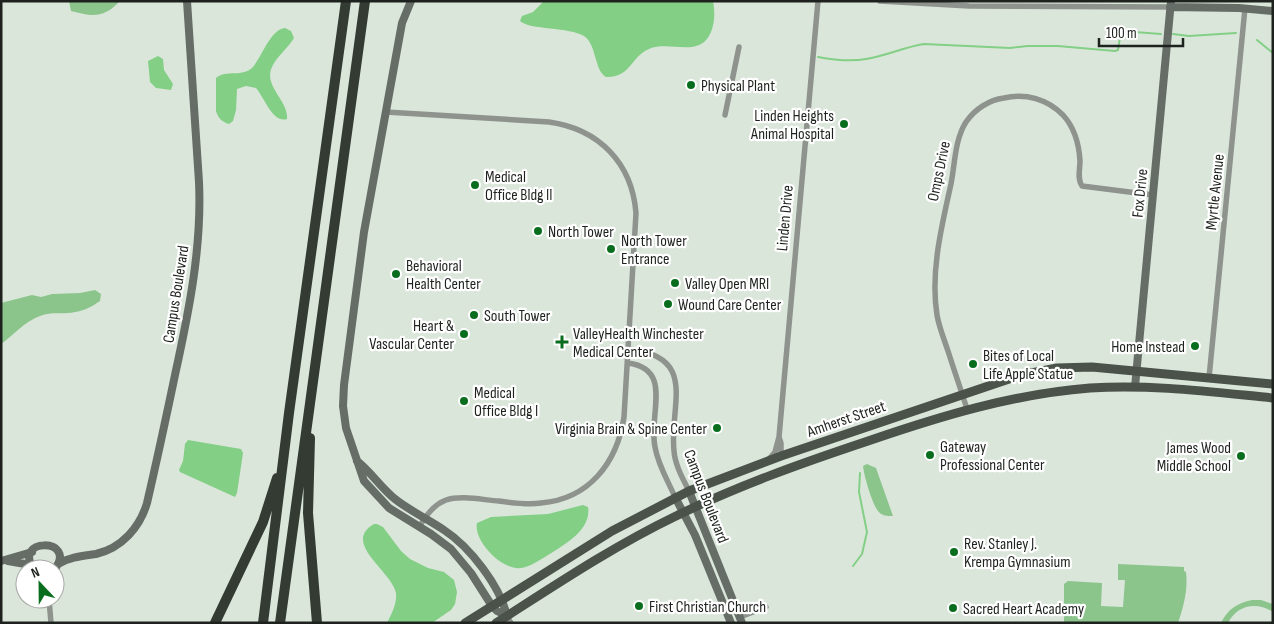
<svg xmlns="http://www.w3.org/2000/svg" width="1274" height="624" font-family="'Sofia Sans Condensed',sans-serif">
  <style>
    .green { fill: #8bc58c }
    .water { fill: #83cf85 }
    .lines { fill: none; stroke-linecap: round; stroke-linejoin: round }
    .stream { stroke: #83cf85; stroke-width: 2 }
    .street { stroke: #8e938e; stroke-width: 5.5 }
    .secondary { stroke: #666d66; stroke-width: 8 }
    .primary { stroke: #4a524a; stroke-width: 9 }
    .highway { stroke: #333b33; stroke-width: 10 }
    .poi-dot { fill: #086e1e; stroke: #fff; stroke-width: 2 }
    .labels { text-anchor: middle; stroke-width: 4.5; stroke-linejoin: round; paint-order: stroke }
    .poi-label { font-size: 16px; fill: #1e221e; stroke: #fff; text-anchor: start }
    .street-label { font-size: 16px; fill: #1e221e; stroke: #fff }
  </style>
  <rect width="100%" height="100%" fill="#dbe6db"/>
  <!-- green -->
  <path class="green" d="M 69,1 L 120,1 C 104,18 93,17 71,11 Z
    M 95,290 L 101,294 L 100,301 C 93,306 84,311 75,312 C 63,315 52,311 40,316 C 24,322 15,334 1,344 L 1,303 L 32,295 L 41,297 L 52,294 L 80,293 Z
    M 867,464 L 876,468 L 893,516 C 887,516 882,516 878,511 C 872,503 864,476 863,466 Z
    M 1118,564 L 1184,567 L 1184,571 L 1186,572 C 1188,590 1184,605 1178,623 L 1064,623 L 1064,584 L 1068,581 L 1102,583 L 1101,606 L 1123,607 L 1125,580 L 1118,580 Z
    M 1252,600 L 1261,600 L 1273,604 L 1273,612 C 1256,601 1237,605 1228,623 L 1221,623 C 1228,609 1237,603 1252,600 Z"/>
  <!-- water -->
  <path class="water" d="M 544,1 L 713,1 C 715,11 715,22 711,32 C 700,59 670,40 649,49 C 631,56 631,78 606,77 C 594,70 597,45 584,36 C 570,27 529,30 520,21 L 522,16 L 533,12 Z
    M 285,28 L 291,31 L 294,38 C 288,48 277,56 272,67 C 263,86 289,101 287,119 C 273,124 264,97 256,88 L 246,86 L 237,89 L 236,110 L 233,121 L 229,124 C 222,122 218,118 216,111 L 216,78 C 226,69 243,78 253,67 C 262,56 271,29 285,28 Z
    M 158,56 L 163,59 L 164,70 L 173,84 L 171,90 L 156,88 L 150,82 L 148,61 Z
    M 188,440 L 241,449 L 243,453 L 237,493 L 235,497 L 180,472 L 179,470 L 183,461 L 185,444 Z
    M 583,505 L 588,507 C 592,531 562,546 545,557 C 538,561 529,567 521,568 C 503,571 473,541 477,523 L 491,517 L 548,514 Z
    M 374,524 L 377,524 L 383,527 L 401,551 L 410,559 L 428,568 L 444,572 L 454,580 L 457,592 L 455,604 L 451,610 L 432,623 L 387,623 C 392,613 397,604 396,593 C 392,571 341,543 374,524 Z"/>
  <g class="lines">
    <!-- stream -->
    <path class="stream" d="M 1173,34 L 1189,36 L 1236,33
      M 1257,40 L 1273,53
      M 818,57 C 834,60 850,62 866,59 C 886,56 904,47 924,44 L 1010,48 L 1028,46 L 1058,46 L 1115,51 L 1118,50 L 1121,31 L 1161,34
      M 853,566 L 862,554 L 867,532 L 859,492 L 860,473"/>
    <!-- street -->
    <path class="street" d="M 880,1 L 969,6 L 1170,7
      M 386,112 L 549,122 C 599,129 632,163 636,213 L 624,417 C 617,463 589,499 541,503 C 527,505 513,503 499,501 C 483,500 461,495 446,500 C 433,505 426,516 419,527
      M 725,115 L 739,47
      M 629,349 C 699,357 669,405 674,451 C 675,465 683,479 689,491
      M 628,363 C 674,369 648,415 655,447 C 658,465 668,481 675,497
      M 1209,378 L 1245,8
      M 967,409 C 961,390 954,370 948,351 C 944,339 939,327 937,315 C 930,272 942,225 951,184 C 955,163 955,139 966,122 C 975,109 989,100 1004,98 C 1026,93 1047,99 1063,115 C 1074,127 1079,144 1080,161 C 1080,169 1077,179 1082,186 L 1153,195
      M 779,437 L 781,443 L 781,456
      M 769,459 L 775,452 L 779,437 L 818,1
      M 49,599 L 51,623
      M 507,616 L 511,623
      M 740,617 L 766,607"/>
    <!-- secondary -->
    <path class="secondary" d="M 411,1 L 402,23 L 364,232 L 344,385 L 343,406 L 346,428 L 364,481 L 389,508 L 431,534 L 451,549 L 471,573 L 492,606 L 497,611 L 507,616
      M 1170,7 L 1239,8 L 1273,11
      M 1135,387 L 1171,1
      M 357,461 C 371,472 381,488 395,499 C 410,511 428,519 444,530 C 470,547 500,586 507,616
      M 689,491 L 742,623
      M 675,497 L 695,535 L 731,623
      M 1,561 L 32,552
      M 8,561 L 31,565
      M 58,564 C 70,557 83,556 96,554 C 122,548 140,527 147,503 C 157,460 166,418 175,375 C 189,311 202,247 199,182 L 187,1
      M 34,569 C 11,538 78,537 55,569"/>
    <!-- primary -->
    <path class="primary" d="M 465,623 L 612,531 L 689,491 L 781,456 L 1021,375 L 1057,368 L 1092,367 L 1273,384
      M 496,623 C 554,586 612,547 674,517 C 737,486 802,463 868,441 C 941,416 1013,394 1090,388 C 1151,384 1212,392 1273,398"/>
    <!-- highway -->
    <path class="highway" d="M 310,438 L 308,513 L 317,623
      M 215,623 L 263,522 L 277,478
      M 263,623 L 289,413 L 346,1
      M 280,623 L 365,1"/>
  </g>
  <!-- markers -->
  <g class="poi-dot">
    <circle cx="691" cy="85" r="5"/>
    <circle cx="844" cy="124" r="5"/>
    <circle cx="475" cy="185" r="5"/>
    <circle cx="538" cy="231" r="5"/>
    <circle cx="611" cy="249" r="5"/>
    <circle cx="396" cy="274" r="5"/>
    <circle cx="675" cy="283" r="5"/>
    <circle cx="668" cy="304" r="5"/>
    <circle cx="474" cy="315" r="5"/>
    <circle cx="464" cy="334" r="5"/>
    <path d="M559.5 334.5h5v5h5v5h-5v5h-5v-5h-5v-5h5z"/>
    <circle cx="1195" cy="346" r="5"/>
    <circle cx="973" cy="364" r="5"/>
    <circle cx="464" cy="401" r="5"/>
    <circle cx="717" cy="428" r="5"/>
    <circle cx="930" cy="455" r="5"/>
    <circle cx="1241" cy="456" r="5"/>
    <circle cx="954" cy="552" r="5"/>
    <circle cx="639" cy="606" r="5"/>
    <circle cx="953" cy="608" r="5"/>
  </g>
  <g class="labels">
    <!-- poi labels -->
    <g class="poi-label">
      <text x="701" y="91">Physical Plant</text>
      <text x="834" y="121" text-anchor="end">Linden Heights<tspan x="834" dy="18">Animal Hospital</tspan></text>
      <text x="485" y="182">Medical<tspan x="485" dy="18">Office Bldg II</tspan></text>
      <text x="548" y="237">North Tower</text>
      <text x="621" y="246">North Tower<tspan x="621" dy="18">Entrance</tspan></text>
      <text x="406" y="271">Behavioral<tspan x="406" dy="18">Health Center</tspan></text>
      <text x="685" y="289">Valley Open MRI</text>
      <text x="678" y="310">Wound Care Center</text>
      <text x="484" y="321">South Tower</text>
      <text x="454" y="331" text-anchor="end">Heart &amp;<tspan x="454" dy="18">Vascular Center</tspan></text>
      <text x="573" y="339">ValleyHealth Winchester<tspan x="573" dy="18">Medical Center</tspan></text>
      <text x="1185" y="352" text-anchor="end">Home Instead</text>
      <text x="983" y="361">Bites of Local<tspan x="983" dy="18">Life Apple Statue</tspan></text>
      <text x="474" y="398">Medical<tspan x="474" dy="18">Office Bldg I</tspan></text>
      <text x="707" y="434" text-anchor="end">Virginia Brain &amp; Spine Center</text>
      <text x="940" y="452">Gateway<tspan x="940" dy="18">Professional Center</tspan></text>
      <text x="1231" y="453" text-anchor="end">James Wood<tspan x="1231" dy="18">Middle School</tspan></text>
      <text x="964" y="549">Rev. Stanley J.<tspan x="964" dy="18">Krempa Gymnasium</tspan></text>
      <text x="649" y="612">First Christian Church</text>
      <text x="963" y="614">Sacred Heart Academy</text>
    </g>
    <!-- street labels -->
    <g class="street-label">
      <text transform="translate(938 171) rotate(-78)" y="6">Omps Drive</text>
      <text transform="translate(1214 192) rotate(-84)" y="6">Myrtle Avenue</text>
      <text transform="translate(1139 193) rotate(-84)" y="6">Fox Drive</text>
      <text transform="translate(784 218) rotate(-85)" y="6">Linden Drive</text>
      <text transform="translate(175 294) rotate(-81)" y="6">Campus Boulevard</text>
      <text transform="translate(846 418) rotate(-19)" y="6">Amherst Street</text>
      <text transform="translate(707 496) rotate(69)" y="6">Campus Boulevard</text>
    </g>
  </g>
  <!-- border -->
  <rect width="1274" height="624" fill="none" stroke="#1e221e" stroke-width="5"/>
  <!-- north arrow -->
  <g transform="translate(40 584) rotate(338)"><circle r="24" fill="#ffffff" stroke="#a5a7a5"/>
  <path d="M0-4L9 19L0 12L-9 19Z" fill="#086e1e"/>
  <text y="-8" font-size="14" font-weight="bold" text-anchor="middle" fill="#1e221e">N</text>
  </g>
  <!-- scale -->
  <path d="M1099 38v8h84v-8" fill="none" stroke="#1e221e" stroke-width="2.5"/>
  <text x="1106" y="38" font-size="15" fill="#1e221e" stroke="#ffffff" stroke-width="4" paint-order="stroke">100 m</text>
</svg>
